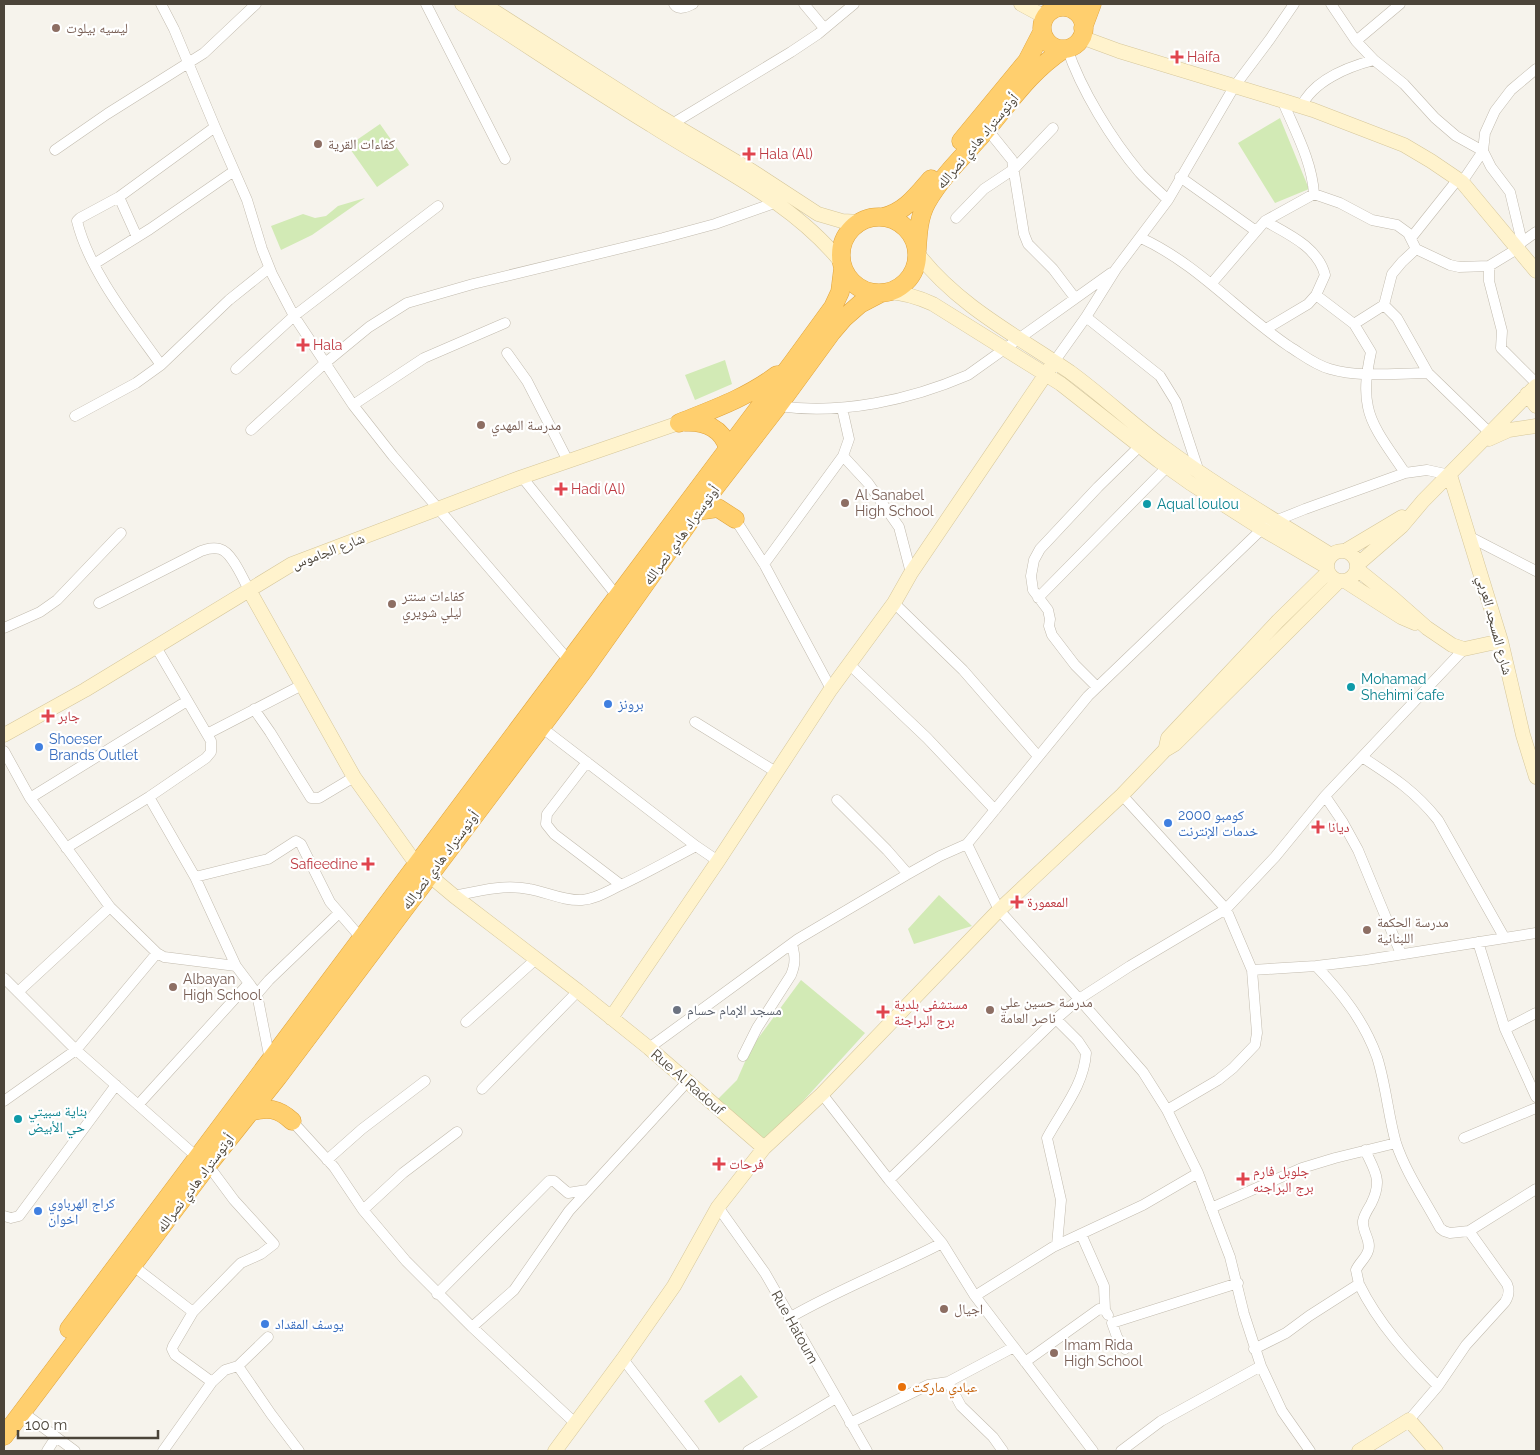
<svg xmlns="http://www.w3.org/2000/svg" width="1540" height="1455" font-family="Raleway,'Noto Naskh Arabic',sans-serif">
  <style>
    .green { fill: #d2eab5 }
    .lines { fill: none; stroke-linecap: round; stroke-linejoin: round }
    .street-casing { stroke: #c2bbae; stroke-width: 11 }
    .secondary-casing { stroke: #d6c79b; stroke-width: 15 }
    .highway-casing { stroke: #e0a43c; stroke-width: 19 }
    .street { stroke: #fff; stroke-width: 10 }
    .secondary { stroke: #fff3cd; stroke-width: 14 }
    .highway { stroke: #ffcf6e; stroke-width: 18 }
    .education-dot { fill: #8d6e63; stroke: #fff; stroke-width: 2 }
    .health-dot { fill: #e0444e; stroke: #fff; stroke-width: 2 }
    .culture-dot { fill: #0f9aa8; stroke: #fff; stroke-width: 2 }
    .shop-dot { fill: #3f7fe0; stroke: #fff; stroke-width: 2 }
    .worship-dot { fill: #6b7280; stroke: #fff; stroke-width: 2 }
    .food-dot { fill: #e8710a; stroke: #fff; stroke-width: 2 }
    .labels { text-anchor: middle; stroke-width: 4.5; stroke-linejoin: round; paint-order: stroke }
    .education-label { font-size: 14px; fill: #785e54; stroke: #fff; text-anchor: start }
    .health-label { font-size: 14px; fill: #be3a42; stroke: #fff; text-anchor: start }
    .street-label { font-size: 14px; fill: #4b4439; stroke: #fff }
    .culture-label { font-size: 14px; fill: #0d838f; stroke: #fff; text-anchor: start }
    .shop-label { font-size: 14px; fill: #366cbe; stroke: #fff; text-anchor: start }
    .worship-label { font-size: 14px; fill: #5b616d; stroke: #fff; text-anchor: start }
    .food-label { font-size: 14px; fill: #c56008; stroke: #fff; text-anchor: start }
  </style>
  <rect width="100%" height="100%" fill="#f6f3ec"/>
  <!-- green -->
  <path class="green" d="M 1280,118 L 1309,189 L 1275,203 L 1238,143 Z
    M 380,124 L 409,165 L 377,187 L 348,146 Z
    M 365,198 L 312,235 L 281,250 L 271,226 L 303,214 L 315,218 L 326,216 L 338,206 Z
    M 725,360 L 732,384 L 695,400 L 685,375 Z
    M 939,895 L 972,926 L 914,944 L 908,929 Z
    M 801,980 L 865,1033 L 765,1143 L 718,1099 L 737,1080 L 751,1048 Z
    M 741,1375 L 758,1397 L 719,1423 L 704,1401 Z"/>
  <g class="lines">
    <!-- street casing -->
    <g class="street-casing">
      <path id="street" d="M 161,4 L 174,29 L 215,127 L 247,200 L 262,249 L 272,274 L 294,316 L 353,405 L 393,456 L 570,662
        M 426,4 L 505,159
        M 674,4 C 679,11 686,7 693,4
        M 804,4 L 824,28
        M 1356,41 L 1400,4
        M 1067,48 C 1081,90 1112,140 1140,173 C 1149,183 1159,191 1168,200
        M 1283,102 C 1295,131 1312,161 1314,194
        M 1301,107 C 1313,81 1347,67 1374,60
        M 672,124 L 791,52 L 818,34 L 854,4
        M 987,129 L 1012,160 L 1024,234 L 1028,244 L 1053,269 L 1075,298
        M 55,150 L 107,114 L 204,53 L 256,4
        M 1180,177 L 1256,231
        M 1462,182 L 1483,151 L 1485,133 L 1495,111 L 1511,90 L 1536,69
        M 119,197 L 137,237
        M 956,218 L 984,189 L 1014,169 L 1053,128
        M 1265,221 C 1288,234 1318,247 1325,275 L 1316,295 L 1354,324 L 1384,305 L 1392,274 L 1402,262 L 1416,249
        M 1141,238 C 1198,264 1239,313 1290,347 C 1303,355 1315,365 1330,369 C 1361,378 1397,373 1428,373
        M 1411,238 L 1458,179
        M 1522,242 L 1536,232
        M 94,264 L 150,229 L 234,171
        M 1489,266 L 1489,281 L 1502,331 L 1501,348 L 1536,383
        M 1212,283 L 1265,221 L 1314,194 L 1340,203 L 1372,220 L 1397,225 L 1408,233 L 1416,249 L 1450,265 L 1459,267 L 1489,266 L 1517,249 L 1522,242 L 1510,192 L 1491,167 L 1483,151 L 1456,136 L 1435,118 L 1404,84 L 1374,60 L 1356,41 L 1331,4
        M 1384,305 L 1397,318 L 1428,373 L 1491,434
        M 1086,317 L 1160,376 L 1176,402 L 1199,472
        M 1354,324 L 1371,352 C 1367,371 1364,389 1368,407 C 1372,429 1393,454 1405,473
        M 1266,329 L 1308,304 L 1316,295
        M 507,353 L 527,381 L 568,461
        M 1054,362 L 1086,317 L 1116,269 L 1168,200 L 1234,87 L 1270,39 L 1294,4
        M 161,365 C 132,324 89,271 77,221 L 80,218 L 119,197 L 215,127
        M 236,369 L 294,316 L 438,206
        M 353,405 L 424,358 L 505,323
        M 778,406 C 842,415 910,400 968,375 L 1111,273
        M 75,416 L 136,383 L 161,365 L 229,300 L 269,268
        M 251,430 L 324,364 L 369,327 L 407,303 L 473,284 L 663,238 L 715,224 L 780,201
        M 843,456 L 868,483 L 899,527 L 911,573
        M 522,477 L 617,596
        M 735,519 L 764,564 L 831,689
        M 1470,537 L 1536,571
        M 764,564 L 843,456 L 849,439 L 842,408
        M 1038,598 L 1167,467
        M 99,603 L 201,551 C 207,549 213,547 220,549 C 232,552 243,579 249,590
        M 894,603 L 963,670 L 1037,755
        M 4,628 L 40,612 L 57,600 L 121,533
        M 850,665 L 927,738 L 995,810
        M 1097,687 L 1075,665 L 1052,635 L 1049,626 L 1050,619 L 1048,610 L 1033,590 L 1031,576 L 1034,560 L 1040,549 L 1098,487 L 1140,446
        M 254,709 L 270,732 L 311,798 L 319,798 L 354,777
        M 695,722 L 776,772
        M 541,727 L 696,846
        M 207,734 L 302,685
        M 4,751 L 30,798 L 110,907 L 157,953 L 164,957 L 236,966
        M 1362,757 C 1393,777 1415,791 1438,820 L 1504,937
        M 587,762 L 547,814 L 546,824 L 554,834 L 621,885
        M 1122,795 L 1226,909 L 1252,970 L 1257,1033 L 1255,1045 L 1233,1068 L 1218,1080 L 1167,1110
        M 1325,796 L 1342,821 L 1358,850 L 1401,954
        M 149,797 L 195,877 L 236,966 L 257,994 L 270,1060
        M 30,798 L 187,701
        M 837,800 L 887,850 L 908,874
        M 967,844 L 999,910 L 1079,999 L 1143,1072 L 1167,1110 L 1198,1173 L 1230,1257 L 1244,1314 L 1261,1366 L 1282,1411 L 1310,1451
        M 66,848 L 149,797 L 206,758 L 211,752 L 211,741 L 156,647
        M 195,877 L 268,859 L 296,841 L 301,844 L 330,902 L 361,938
        M 454,896 C 478,891 504,884 529,889 C 547,892 563,901 582,900 C 596,899 608,891 621,885 C 647,873 671,859 696,846 L 718,861
        M 1478,942 L 1505,1029 L 1536,1097
        M 1316,966 C 1342,993 1364,1021 1377,1057 C 1386,1085 1388,1115 1396,1143 C 1406,1173 1425,1200 1440,1228 L 1444,1231 L 1450,1233 L 1469,1231 L 1536,1189
        M 1252,970 L 1316,966 L 1366,960 L 1536,933
        M 4,978 L 76,1050 L 197,1157
        M 18,992 L 110,907
        M 257,994 L 269,980 L 339,913
        M 1056,1019 L 1078,1041 L 1086,1053 C 1084,1085 1062,1110 1047,1138 L 1061,1200 L 1057,1245
        M 466,1022 L 536,959
        M 1505,1029 L 1536,1013
        M 649,1048 L 798,939 L 908,874 L 940,856 L 967,844 L 1088,696 L 1262,529 L 1275,521 L 1305,509 L 1405,473 L 1427,470 L 1450,475
        M 743,1056 L 757,1028 L 791,975 C 796,963 795,956 792,944
        M 482,1089 L 578,991
        M 822,1094 L 889,1180 L 942,1243 L 975,1296 L 1093,1451
        M 4,1101 L 76,1050 L 157,953
        M 138,1105 L 249,983
        M 292,1121 L 334,1167 L 363,1210 L 406,1261 L 472,1327 L 575,1423
        M 1464,1138 L 1536,1108
        M 327,1160 L 362,1129 L 425,1081
        M 208,1165 L 234,1200 L 274,1244 L 261,1254 L 241,1263 L 234,1270 L 193,1312 L 173,1346 L 172,1349 L 175,1355 L 212,1382
        M 889,1180 L 1056,1019 L 1079,999 L 1130,966 L 1226,909 L 1275,857 L 1325,796 L 1464,649
        M 718,1207 L 765,1273 L 867,1451
        M 1211,1208 L 1302,1168 L 1335,1158 L 1396,1143
        M 363,1210 L 403,1173 L 457,1132
        M 4,1216 L 11,1218 L 19,1216 L 116,1085
        M 1081,1234 L 1104,1286 L 1105,1310 L 1108,1315
        M 132,1265 L 193,1312
        M 1359,1284 L 1356,1270 C 1359,1263 1366,1258 1368,1251 C 1372,1241 1362,1232 1363,1221 C 1364,1215 1368,1209 1371,1204 C 1383,1180 1375,1172 1365,1150
        M 437,1294 L 549,1181 L 554,1181 L 568,1193 L 587,1190
        M 975,1296 L 1053,1247 L 1143,1205 L 1198,1173
        M 789,1318 C 839,1289 892,1269 942,1243
        M 472,1327 L 514,1290 L 569,1211 L 687,1082
        M 1125,1349 L 1117,1337 L 1112,1323 L 1238,1283
        M 1254,1349 L 1286,1333 L 1309,1316 L 1359,1284 C 1378,1323 1408,1356 1438,1386
        M 623,1359 L 694,1451
        M 1025,1362 L 1099,1309 L 1105,1310
        M 238,1366 L 271,1414 L 299,1451
        M 948,1382 L 961,1406 L 993,1437 L 1003,1451
        M 21,1411 L 75,1451
        M 1409,1420 L 1438,1386 L 1466,1345 L 1505,1302 C 1509,1296 1510,1291 1507,1284 L 1469,1231
        M 850,1423 L 928,1385 L 948,1382 L 1014,1347
        M 47,1451 L 56,1437
        M 163,1451 L 212,1382 L 225,1370 L 238,1366 L 268,1337
        M 748,1451 L 836,1398
        M 1121,1451 L 1161,1421 L 1261,1366"/>
    </g>
    <!-- secondary casing -->
    <g class="secondary-casing">
      <path id="secondary" d="M 462,4 C 525,44 587,86 651,125 C 716,167 792,201 841,262
        M 483,4 L 657,115 L 752,171 L 818,214 L 842,221 L 862,222
        M 1021,4 L 1045,17
        M 1081,37 L 1119,51 L 1313,110 L 1404,145 L 1431,161 L 1462,182 L 1536,271
        M 918,254 C 957,305 1017,336 1070,372 C 1103,396 1132,424 1165,448 C 1218,487 1275,520 1331,555
        M 888,292 C 905,293 918,297 933,304 L 1061,384 L 1159,461 L 1190,483 L 1262,529 L 1327,567
        M 1527,394 L 1536,406
        M 1489,439 L 1509,430 L 1536,426
        M 1450,475 L 1501,641 L 1523,735 L 1536,777
        M1327 566a15 15 0 1 1 30 0a15 15 0 1 1-30 0Z
        M 1345,551 L 1402,517
        M 1357,565 L 1402,526 L 1423,501 L 1536,386
        M 1357,569 L 1393,598 L 1427,628 L 1452,645 L 1464,649 L 1501,641
        M 1345,581 L 1401,617 L 1415,623
        M 249,590 L 354,777 L 417,865 L 454,896 L 578,991 L 649,1048 L 764,1148
        M 4,735 L 85,690 L 292,564 L 522,477 L 679,423
        M 1166,747 L 1168,738 L 1278,621 L 1328,572
        M 611,1018 L 718,861 L 831,689 L 894,603 L 911,573 L 1054,362
        M 555,1451 L 623,1359 L 674,1286 L 718,1207 L 764,1148 L 822,1094 L 999,910 L 1122,795 L 1165,750 L 1175,744 L 1339,581
        M 1359,1451 L 1409,1420 L 1436,1451"/>
    </g>
    <!-- highway casing -->
    <g class="highway-casing">
      <path id="highway" d="M1042 28a21 21 0 1 1 42 0a21 21 0 1 1-42 0Z
        M 1083,28 L 1092,4
        M 961,141 L 1027,61 L 1042,32
        M841 255a38 38 0 1 1 76 0a38 38 0 1 1-76 0Z
        M 883,217 C 905,212 917,195 931,179
        M 917,250 C 918,233 919,216 927,202 C 943,174 968,152 988,128 C 1013,98 1031,71 1064,49
        M 685,422 C 704,421 722,428 728,448
        M 679,423 C 714,409 746,398 777,375
        M 697,511 L 718,508 L 735,519
        M 249,1112 C 268,1107 278,1108 292,1121
        M 69,1329 L 793,362 L 833,307 L 840,292 L 843,268
        M 4,1436 L 208,1165 L 278,1077 L 584,670 L 697,511 L 778,406 L 832,332 L 844,318 L 860,304 L 881,293"/>
    </g>
    <!-- street -->
    <use href="#street" class="street"/>
    <!-- secondary -->
    <use href="#secondary" class="secondary"/>
    <!-- highway -->
    <use href="#highway" class="highway"/>
  </g>
  <!-- markers -->
  <g class="education-dot">
    <circle cx="56" cy="28" r="5"/>
    <circle cx="318" cy="144" r="5"/>
    <circle cx="481" cy="425" r="5"/>
    <circle cx="845" cy="503" r="5"/>
    <circle cx="392" cy="604" r="5"/>
    <circle cx="1367" cy="930" r="5"/>
    <circle cx="173" cy="987" r="5"/>
    <circle cx="990" cy="1010" r="5"/>
    <circle cx="944" cy="1309" r="5"/>
    <circle cx="1054" cy="1353" r="5"/>
  </g>
  <g class="health-dot">
    <path d="M1174.5 49.5h5v5h5v5h-5v5h-5v-5h-5v-5h5z"/>
    <path d="M746.5 146.5h5v5h5v5h-5v5h-5v-5h-5v-5h5z"/>
    <path d="M300.5 337.5h5v5h5v5h-5v5h-5v-5h-5v-5h5z"/>
    <path d="M558.5 481.5h5v5h5v5h-5v5h-5v-5h-5v-5h5z"/>
    <path d="M45.5 708.5h5v5h5v5h-5v5h-5v-5h-5v-5h5z"/>
    <path d="M1315.5 819.5h5v5h5v5h-5v5h-5v-5h-5v-5h5z"/>
    <path d="M365.5 856.5h5v5h5v5h-5v5h-5v-5h-5v-5h5z"/>
    <path d="M1014.5 894.5h5v5h5v5h-5v5h-5v-5h-5v-5h5z"/>
    <path d="M880.5 1004.5h5v5h5v5h-5v5h-5v-5h-5v-5h5z"/>
    <path d="M716.5 1156.5h5v5h5v5h-5v5h-5v-5h-5v-5h5z"/>
    <path d="M1240.5 1171.5h5v5h5v5h-5v5h-5v-5h-5v-5h5z"/>
  </g>
  <g class="culture-dot">
    <circle cx="1147" cy="504" r="5"/>
    <circle cx="1351" cy="687" r="5"/>
    <circle cx="18" cy="1119" r="5"/>
  </g>
  <g class="shop-dot">
    <circle cx="608" cy="704" r="5"/>
    <circle cx="39" cy="747" r="5"/>
    <circle cx="1168" cy="823" r="5"/>
    <circle cx="38" cy="1211" r="5"/>
    <circle cx="265" cy="1324" r="5"/>
  </g>
  <circle class="worship-dot" cx="677" cy="1010" r="5"/>
  <circle class="food-dot" cx="902" cy="1387" r="5"/>
  <g class="labels">
    <!-- education labels -->
    <g class="education-label">
      <text x="66" y="33">ليسيه بيلوت</text>
      <text x="328" y="149">كفاءات القرية</text>
      <text x="491" y="430">مدرسة المهدي</text>
      <text x="855" y="500">Al Sanabel<tspan x="855" dy="16">High School</tspan></text>
      <text x="402" y="601">كفاءات سنتر<tspan x="402" dy="16">ليلي شويري</tspan></text>
      <text x="1377" y="927">مدرسة الحكمة<tspan x="1377" dy="16">اللبنانية</tspan></text>
      <text x="183" y="984">Albayan<tspan x="183" dy="16">High School</tspan></text>
      <text x="1000" y="1007">مدرسة حسين علي<tspan x="1000" dy="16">ناصر العامة</tspan></text>
      <text x="954" y="1314">اجيال</text>
      <text x="1064" y="1350">Imam Rida<tspan x="1064" dy="16">High School</tspan></text>
    </g>
    <!-- health labels -->
    <g class="health-label">
      <text x="1187" y="62">Haifa</text>
      <text x="759" y="159">Hala (Al)</text>
      <text x="313" y="350">Hala</text>
      <text x="571" y="494">Hadi (Al)</text>
      <text x="58" y="721">جابر</text>
      <text x="1328" y="832">ديانا</text>
      <text x="358" y="869" text-anchor="end">Safieedine</text>
      <text x="1027" y="907">المعمورة</text>
      <text x="894" y="1009">مستشفی بلدیة<tspan x="894" dy="16">برج البراجنة</tspan></text>
      <text x="729" y="1169">فرحات</text>
      <text x="1253" y="1176">جلوبل فارم<tspan x="1253" dy="16">برج البراجنه</tspan></text>
    </g>
    <!-- street labels -->
    <g class="street-label">
      <text transform="translate(977 141) rotate(-50)" y="5">أوتوستراد هادي نصرالله</text>
      <text transform="translate(681 535) rotate(-54)" y="5">أوتوستراد هادي نصرالله</text>
      <text transform="translate(328 551) rotate(-21)" y="5">شارع الجاموس</text>
      <text transform="translate(1495 625) rotate(75)" y="5">شارع المسجد العربي</text>
      <text transform="translate(440 860) rotate(-53)" y="5">أوتوستراد هادي نصرالله</text>
      <text transform="translate(688 1082) rotate(41)" y="5">Rue Al Radouf</text>
      <text transform="translate(195 1183) rotate(-53)" y="5">أوتوستراد هادي نصرالله</text>
      <text transform="translate(795 1327) rotate(61)" y="5">Rue Hatoum</text>
    </g>
    <!-- culture labels -->
    <g class="culture-label">
      <text x="1157" y="509">Aqual loulou</text>
      <text x="1361" y="684">Mohamad<tspan x="1361" dy="16">Shehimi cafe</tspan></text>
      <text x="28" y="1116">بناية سبيتي<tspan x="28" dy="16">حي الأبيض</tspan></text>
    </g>
    <!-- shop labels -->
    <g class="shop-label">
      <text x="618" y="709">برونز</text>
      <text x="49" y="744">Shoeser<tspan x="49" dy="16">Brands Outlet</tspan></text>
      <text x="1178" y="820">كومبو 2000<tspan x="1178" dy="16">خدمات الإنترنت</tspan></text>
      <text x="48" y="1208">كراج الهرباوي<tspan x="48" dy="16">اخوان</tspan></text>
      <text x="275" y="1329">يوسف المقداد</text>
    </g>
    <!-- worship labels -->
    <g class="worship-label">
      <text x="687" y="1015">مسجد الإمام حسام</text>
    </g>
    <!-- food labels -->
    <g class="food-label">
      <text x="912" y="1392">عبادي ماركت</text>
    </g>
  </g>
  <!-- border -->
  <rect width="1540" height="1455" fill="none" stroke="#4b4439" stroke-width="10"/>
  <!-- scale -->
  <path d="M18 1430v8h140v-8" fill="none" stroke="#4b4439" stroke-width="2.5"/>
  <text x="25" y="1430" font-size="15" fill="#4b4439" stroke="#ffffff" stroke-width="4" paint-order="stroke">100 m</text>
</svg>
